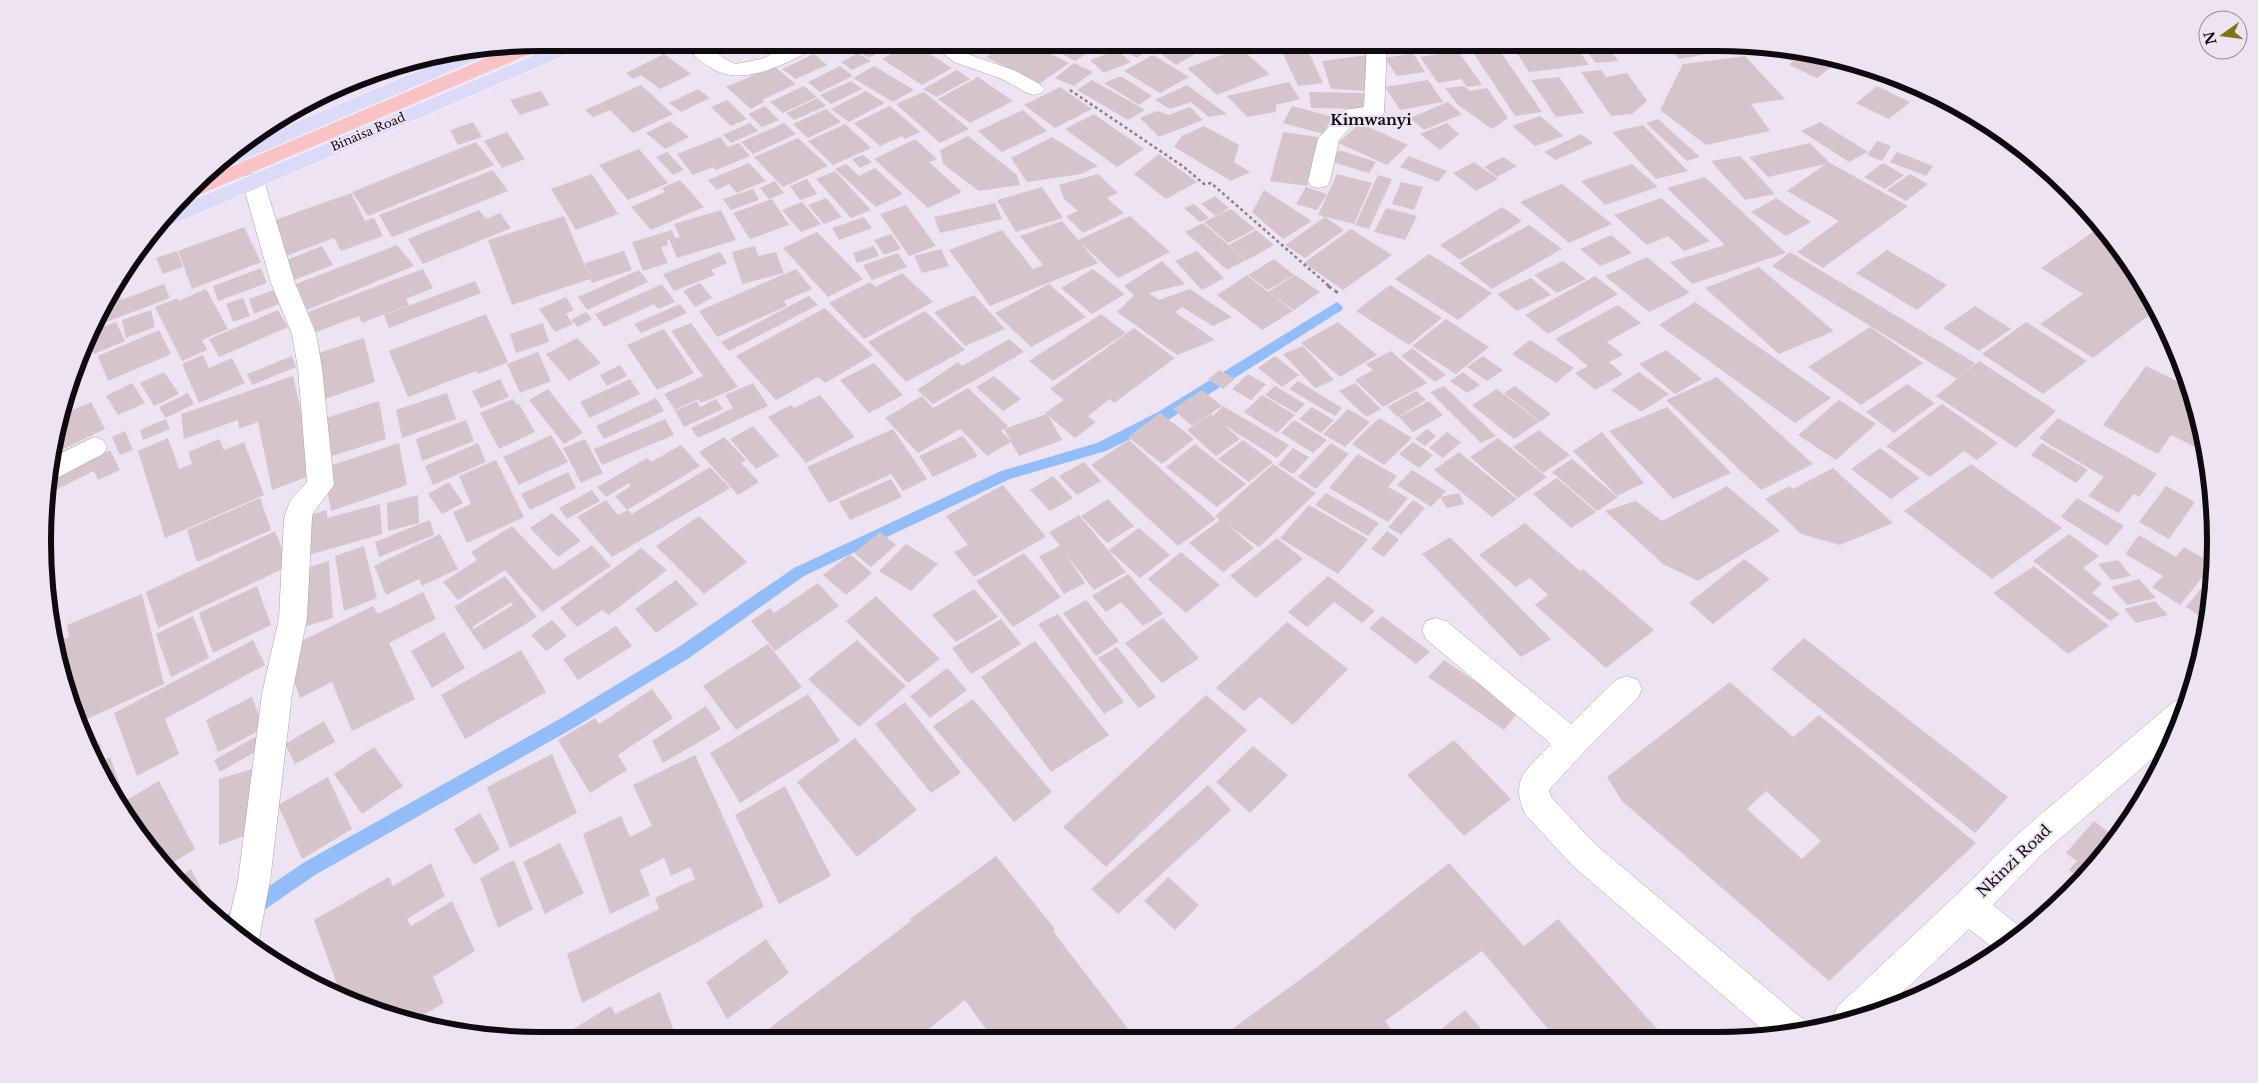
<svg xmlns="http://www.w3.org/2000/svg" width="2258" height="1083" font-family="'Libre Baskerville',serif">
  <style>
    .green { fill: #f9c3c6 }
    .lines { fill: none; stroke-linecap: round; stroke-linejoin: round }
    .stream { fill: #92bdf9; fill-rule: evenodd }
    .building { fill: #d6c4cd; fill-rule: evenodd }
    .minor-casing { stroke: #aba1af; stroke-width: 1 }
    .major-casing { stroke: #fff; stroke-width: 1 }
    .path-far1 { stroke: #88808a; stroke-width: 2.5; stroke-dasharray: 3 3; stroke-linecap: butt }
    .path { stroke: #88808a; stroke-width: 3; stroke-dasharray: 4 4; stroke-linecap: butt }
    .minor { fill: #fff; fill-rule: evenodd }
    .major { fill: #dbdaf8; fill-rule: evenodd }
    .labels { text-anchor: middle; stroke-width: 4; stroke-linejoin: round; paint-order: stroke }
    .far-street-label { font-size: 12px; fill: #0e0a0f; stroke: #eee3f2 }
    .far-quarter-label { font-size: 15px; font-weight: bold; fill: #0e0a0f; stroke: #eee3f2 }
    .street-label { font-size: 15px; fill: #0e0a0f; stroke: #eee3f2 }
    .rim { fill: none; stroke: #0e0a0f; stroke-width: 6 }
  </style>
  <rect width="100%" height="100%" fill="#eee3f2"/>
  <!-- green -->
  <path class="green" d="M 541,43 L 555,43 L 173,206 L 204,178 L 517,45 Z"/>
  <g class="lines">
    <!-- stream -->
    <path class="stream" d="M 1337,302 L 1343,307 L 1342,310 L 1168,420 L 1106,451 L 1010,479 L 804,576 L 689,658 L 577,726 L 315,875 L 232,932 L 218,921 L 303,863 L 565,716 L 677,648 L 794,568 L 1001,471 L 1097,443 L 1158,412 Z"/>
  </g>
  <!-- building -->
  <path class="building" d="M 836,43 L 857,43 L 845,49 Z
    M 860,43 L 869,47 L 864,43 L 904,43 L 882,54 L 879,52 L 869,58 L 852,47 Z
    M 912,43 L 952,68 L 922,85 L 882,59 Z
    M 953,43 L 995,43 L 970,54 Z
    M 1008,43 L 1028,43 L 1069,63 L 1039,84 L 986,57 Z
    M 1034,43 L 1054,43 L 1045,48 Z
    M 1063,43 L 1104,43 L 1075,61 L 1053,49 Z
    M 1127,43 L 1138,43 L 1150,49 L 1137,58 L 1118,47 Z
    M 1171,43 L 1183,43 L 1197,53 L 1176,65 L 1156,50 Z
    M 1191,43 L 1234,43 L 1205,54 Z
    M 1286,43 L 1307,43 L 1310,48 L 1273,53 L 1268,45 Z
    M 1316,43 L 1373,43 L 1373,44 L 1321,51 Z
    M 1407,43 L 1443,43 L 1445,46 L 1391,55 L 1385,45 Z
    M 1451,43 L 1474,43 L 1474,44 L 1453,46 Z
    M 1574,43 L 1589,65 L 1529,72 L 1515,50 Z
    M 1582,43 L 1615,43 L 1618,46 L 1588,50 Z
    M 1687,43 L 1717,43 L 1751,46 L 1679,59 L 1667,46 Z
    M 1240,48 L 1270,74 L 1217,95 L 1187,68 Z
    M 1609,48 L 1618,61 L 1596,63 L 1587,52 Z
    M 1770,48 L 1814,52 L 1840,60 L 1817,78 L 1789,65 L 1793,62 L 1768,49 Z
    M 1117,50 L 1131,62 L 1104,73 L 1090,60 Z
    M 1308,51 L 1323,83 L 1298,86 L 1283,54 Z
    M 1458,51 L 1482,85 L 1467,87 L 1461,79 L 1438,83 L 1420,57 Z
    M 1500,51 L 1542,112 L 1515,116 L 1474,54 Z
    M 858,53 L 871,61 L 852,70 L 841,62 Z
    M 1413,53 L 1425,72 L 1397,76 L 1385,58 Z
    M 664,54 L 691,74 L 660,89 L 641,75 L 633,79 L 626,73 Z
    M 814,54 L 827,65 L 796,79 L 782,69 Z
    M 1153,55 L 1189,77 L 1160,93 L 1124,71 Z
    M 1367,55 L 1370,91 L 1331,89 L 1322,61 Z
    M 1745,56 L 1785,99 L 1751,104 L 1770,131 L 1706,145 L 1660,110 L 1683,64 Z
    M 1074,63 L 1093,72 L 1074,86 L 1055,78 Z
    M 774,66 L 796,84 L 762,100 L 764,102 L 751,109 L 726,87 Z
    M 840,66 L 853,76 L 820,92 L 808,82 Z
    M 874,66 L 914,90 L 893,102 L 853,78 Z
    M 957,70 L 970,79 L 937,97 L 923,89 Z
    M 1601,70 L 1606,77 L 1627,73 L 1647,101 L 1632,114 L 1611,116 L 1581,72 Z
    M 1121,76 L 1152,96 L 1139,105 L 1104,83 Z
    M 978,77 L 1013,101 L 970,123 L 938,99 Z
    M 1559,77 L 1584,113 L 1556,117 L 1531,80 Z
    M 1092,80 L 1145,110 L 1128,120 L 1077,90 Z
    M 1428,80 L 1443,102 L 1400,110 L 1385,87 Z
    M 851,81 L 862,89 L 831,104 L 820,95 Z
    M 1289,82 L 1300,99 L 1276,105 L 1276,112 L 1247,117 L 1227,96 Z
    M 641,85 L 673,114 L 633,133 L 610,110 L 593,117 L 585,110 Z
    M 1187,85 L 1227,114 L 1209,117 L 1191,102 L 1170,109 L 1155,100 Z
    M 804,86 L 817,97 L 783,113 L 770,102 Z
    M 1464,86 L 1470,91 L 1487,88 L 1508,118 L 1492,129 L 1458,105 L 1445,88 Z
    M 1877,86 L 1910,102 L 1889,119 L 1856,103 Z
    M 1060,87 L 1092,109 L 1055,128 L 1024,105 Z
    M 698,89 L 710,98 L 681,112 L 669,103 Z
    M 541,91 L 550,105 L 520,115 L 510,100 Z
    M 866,91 L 885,103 L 849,122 L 831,109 Z
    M 924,92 L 969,129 L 940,143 L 896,104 Z
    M 1309,92 L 1364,93 L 1367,109 L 1311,108 Z
    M 818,98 L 826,106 L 794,120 L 786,113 Z
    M 727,100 L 747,119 L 731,126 L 711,107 Z
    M 1448,102 L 1462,114 L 1424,130 L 1410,118 Z
    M 765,106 L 779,120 L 762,127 L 748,114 Z
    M 890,106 L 920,132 L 905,139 L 902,136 L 880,146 L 854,123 Z
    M 1292,106 L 1333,117 L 1323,134 L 1283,123 Z
    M 1190,107 L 1203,120 L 1159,137 L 1140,118 L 1157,111 L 1169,115 Z
    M 826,109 L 841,122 L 808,138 L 793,124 Z
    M 1023,110 L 1047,131 L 1002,152 L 978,131 Z
    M 1094,114 L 1144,149 L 1117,167 L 1065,129 Z
    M 1540,116 L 1564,136 L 1535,146 L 1512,126 Z
    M 1658,119 L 1700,157 L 1687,161 L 1646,123 Z
    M 670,121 L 689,137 L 665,149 L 646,133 Z
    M 473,122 L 482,137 L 458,145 L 450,130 Z
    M 1820,122 L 1868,152 L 1849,162 L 1801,131 Z
    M 750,123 L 758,131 L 731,143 L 723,135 Z
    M 784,123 L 796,134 L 753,154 L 741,142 Z
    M 1360,123 L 1408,145 L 1387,165 L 1338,143 Z
    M 1447,123 L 1459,134 L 1440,150 L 1420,134 Z
    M 845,124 L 871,148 L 833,165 L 808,141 Z
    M 1643,125 L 1688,171 L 1656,179 L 1612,132 Z
    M 1204,126 L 1239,145 L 1234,162 L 1250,172 L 1231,181 L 1174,147 L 1182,136 Z
    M 507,132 L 525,159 L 502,168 L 484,141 Z
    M 1283,132 L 1318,137 L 1307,186 L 1270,181 Z
    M 1581,134 L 1593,143 L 1556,160 L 1544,152 Z
    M 968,136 L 1017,175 L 1020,185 L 979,191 L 943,164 L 940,150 Z
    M 720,137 L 728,147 L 739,143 L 750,156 L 716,170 L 713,167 L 693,175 L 677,154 Z
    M 1052,137 L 1098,166 L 1081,174 L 1027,182 L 1011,158 Z
    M 798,138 L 828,166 L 783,187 L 754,157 Z
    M 915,139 L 937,159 L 929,162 L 962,192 L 928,208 L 874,159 Z
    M 1877,141 L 1891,146 L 1882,161 L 1867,155 Z
    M 476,142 L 494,165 L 368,216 L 352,192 Z
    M 1810,143 L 1830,163 L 1908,206 L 1823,268 L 1797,252 L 1839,221 L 1787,191 L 1826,164 L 1768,177 L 1749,157 Z
    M 639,149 L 668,183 L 628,200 L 599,165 Z
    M 1339,150 L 1376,162 L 1369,173 L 1332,162 Z
    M 667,152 L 684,170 L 673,175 L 656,157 Z
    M 1897,152 L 1933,166 L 1926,176 L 1890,162 Z
    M 1159,154 L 1197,182 L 1166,199 L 1134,174 Z
    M 863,155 L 872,162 L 860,168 L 852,159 Z
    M 1409,156 L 1447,171 L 1438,182 L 1400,167 Z
    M 1740,156 L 1775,194 L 1745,200 L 1711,161 Z
    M 1503,157 L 1517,166 L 1497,177 L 1484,167 Z
    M 1474,162 L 1498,179 L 1476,191 L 1453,173 Z
    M 749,163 L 766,181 L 737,193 L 729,184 L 717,190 L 708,180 Z
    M 1883,163 L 1904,175 L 1885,189 L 1864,177 Z
    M 846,164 L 859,176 L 875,168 L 903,194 L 876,207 L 835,169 Z
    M 1632,164 L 1658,187 L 1605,205 L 1581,181 Z
    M 493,170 L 508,191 L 392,237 L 379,215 Z
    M 835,171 L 871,210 L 851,218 L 816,179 Z
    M 592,174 L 618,214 L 576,230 L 551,189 Z
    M 1098,174 L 1118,193 L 1107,198 L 1124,213 L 1083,233 L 1066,216 L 1078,211 L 1064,199 L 1059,185 Z
    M 1337,174 L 1372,183 L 1354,224 L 1318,215 Z
    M 1910,174 L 1928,184 L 1906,201 L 1887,190 Z
    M 1378,175 L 1392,179 L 1369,229 L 1355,225 Z
    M 1705,177 L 1786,253 L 1692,284 L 1670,262 L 1725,245 L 1667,188 Z
    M 807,179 L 817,194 L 800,200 L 790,186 Z
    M 680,180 L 704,207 L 651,230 L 631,207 L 665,192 L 662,188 Z
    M 775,181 L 784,193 L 769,199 L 760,188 Z
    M 1401,182 L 1423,187 L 1414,210 L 1392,204 Z
    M 1562,184 L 1612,224 L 1569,243 L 1520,202 Z
    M 1042,187 L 1063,218 L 1016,232 L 997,200 Z
    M 1306,187 L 1327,194 L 1317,210 L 1296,204 Z
    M 753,189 L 759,200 L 731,210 L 723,199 Z
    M 1264,190 L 1312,221 L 1283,239 L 1252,212 Z
    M 351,193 L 365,221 L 374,218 L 383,236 L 341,251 L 334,238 L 286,256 L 272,221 Z
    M 1215,196 L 1229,208 L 1216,216 L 1201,204 Z
    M 826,198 L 842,217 L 824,224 L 808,205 Z
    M 1661,198 L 1710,241 L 1684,251 L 1668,236 L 1647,245 L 1614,215 Z
    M 1776,198 L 1811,222 L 1786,236 L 1751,212 Z
    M 772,199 L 789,225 L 750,239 L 733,213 Z
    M 802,202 L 821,224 L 801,232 L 782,210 Z
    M 995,203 L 1002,219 L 940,233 L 934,217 Z
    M 1194,204 L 1209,218 L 1200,222 L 1184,208 Z
    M 906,205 L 936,246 L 909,256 L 880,214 Z
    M 1502,207 L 1522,221 L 1460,260 L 1440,245 Z
    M 1386,208 L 1417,216 L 1405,240 L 1374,232 Z
    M 1231,209 L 1255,229 L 1228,243 L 1204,222 Z
    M 479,210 L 486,219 L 500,213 L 511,228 L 423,264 L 408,239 Z
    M 721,210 L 736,240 L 677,258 L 669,239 L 667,240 L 668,245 L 661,247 L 668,263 L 643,271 L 632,242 L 672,230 L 675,238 L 680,237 L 674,224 Z
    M 564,216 L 588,273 L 585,263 L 624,251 L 632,270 L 592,283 L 590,279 L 512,305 L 488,240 Z
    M 1130,216 L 1170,252 L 1118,278 L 1078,240 Z
    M 864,217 L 872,228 L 839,240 L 832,228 Z
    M 1325,217 L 1344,230 L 1305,258 L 1285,245 Z
    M 1062,221 L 1098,263 L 990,306 L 949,250 L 1002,230 L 1033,269 L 1043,265 L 1020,236 Z
    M 1203,223 L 1246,260 L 1227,270 L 1185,232 Z
    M 1529,225 L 1562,249 L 1492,289 L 1459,263 Z
    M 244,227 L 261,262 L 192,289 L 178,251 Z
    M 2100,227 L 2132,265 L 2156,310 L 2093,358 L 2040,324 L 2083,294 L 2041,268 Z
    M 1351,229 L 1392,255 L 1343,290 L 1304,263 Z
    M 1256,230 L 1274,245 L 1247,260 L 1229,245 Z
    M 817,232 L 863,279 L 828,297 L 783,248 Z
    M 891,234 L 901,249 L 884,255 L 874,240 Z
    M 1611,235 L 1632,253 L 1600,266 L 1580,249 Z
    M 397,245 L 414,266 L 307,310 L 296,284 Z
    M 322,246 L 333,265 L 294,280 L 284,261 Z
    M 755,246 L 758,256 L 776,252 L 784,273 L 742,284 L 732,252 Z
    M 874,246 L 879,256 L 857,263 L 853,253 Z
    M 941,249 L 949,266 L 922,273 L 914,256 Z
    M 1887,250 L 1947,285 L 1917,310 L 1856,273 Z
    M 177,251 L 183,267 L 163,274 L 156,258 Z
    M 1197,251 L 1224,278 L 1202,290 L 1175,261 Z
    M 720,252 L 727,263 L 711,270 L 715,275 L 674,291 L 663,274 Z
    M 1790,252 L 1975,363 L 1957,379 L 1772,266 Z
    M 898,253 L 907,267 L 872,280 L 863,265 Z
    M 1429,254 L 1492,293 L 1458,320 L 1395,279 Z
    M 1647,257 L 1690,293 L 1649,312 L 1605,276 Z
    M 1274,259 L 1294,275 L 1268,290 L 1248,275 Z
    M 1162,261 L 1185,284 L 1149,293 L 1159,300 L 1190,289 L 1232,317 L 1213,326 L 1182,307 L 1175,312 L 1215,340 L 1177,355 L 1117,312 L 1134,295 L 1124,286 Z
    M 1563,261 L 1586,279 L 1557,293 L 1534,275 Z
    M 1759,267 L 1834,331 L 1779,354 L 1705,288 Z
    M 261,268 L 267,283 L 218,301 L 213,286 Z
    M 423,269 L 433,288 L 406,299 L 409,305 L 362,323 L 359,316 L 316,332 L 308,312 Z
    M 796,269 L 812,289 L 784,301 L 787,306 L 717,337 L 699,311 Z
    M 1093,269 L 1125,294 L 1092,314 L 1061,288 Z
    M 639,270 L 648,282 L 587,310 L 578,297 Z
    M 902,273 L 933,302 L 864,339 L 829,303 L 870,282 L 876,287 Z
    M 1247,275 L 1268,292 L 1295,275 L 1320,292 L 1294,310 L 1271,294 L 1293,311 L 1262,330 L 1217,295 Z
    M 1595,276 L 1618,294 L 1548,334 L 1525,315 Z
    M 1531,278 L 1551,295 L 1517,311 L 1497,294 Z
    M 475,281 L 481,293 L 389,328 L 384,315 Z
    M 700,283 L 712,298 L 695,307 L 683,291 Z
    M 164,284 L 170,298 L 93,327 L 107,300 L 120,295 L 121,300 Z
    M 662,284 L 675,302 L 658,309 L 654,304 L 604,327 L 595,314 Z
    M 1049,284 L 1086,317 L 1031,347 L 995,313 Z
    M 1390,285 L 1442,318 L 1409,345 L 1356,311 Z
    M 206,289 L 228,329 L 202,340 L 207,350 L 182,361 L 155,307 L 178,298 L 178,301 Z
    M 274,290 L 279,304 L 254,314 L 249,299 Z
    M 974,295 L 1005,329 L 965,346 L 934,312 Z
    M 809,296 L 818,305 L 729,351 L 721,342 Z
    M 566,297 L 574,310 L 566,314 L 573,324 L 555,332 L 539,309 Z
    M 243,298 L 250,316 L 233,322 L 226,304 Z
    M 1695,302 L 1831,398 L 1795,423 L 1659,325 Z
    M 680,304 L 687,313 L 641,333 L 634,324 Z
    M 1618,305 L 1641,323 L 1607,342 L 1623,355 L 1609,362 L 1623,374 L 1595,390 L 1575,373 L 1588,366 L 1555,339 Z
    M 1975,306 L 2011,329 L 1979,351 L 1943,328 Z
    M 825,308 L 873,355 L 825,383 L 818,377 L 776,400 L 736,356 Z
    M 151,310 L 155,327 L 126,338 L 122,320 Z
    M 278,310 L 288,327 L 219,357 L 209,339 Z
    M 925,311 L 965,350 L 906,382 L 868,342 Z
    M 586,312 L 592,319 L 578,327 L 571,320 Z
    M 486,314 L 508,362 L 478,374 L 476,371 L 408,397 L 389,351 Z
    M 1101,314 L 1126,333 L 1053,381 L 1029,361 Z
    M 1446,319 L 1489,347 L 1456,374 L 1412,346 Z
    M 116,322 L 125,341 L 94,354 L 87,338 L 90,332 Z
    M 1338,322 L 1377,355 L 1340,377 L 1301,343 Z
    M 2026,322 L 2087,361 L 2043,394 L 1982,354 Z
    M 543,323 L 549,342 L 516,353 L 510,334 Z
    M 691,323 L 738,387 L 701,403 L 698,399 L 675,410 L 664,394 L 703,376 L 671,331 Z
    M 1870,327 L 1923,363 L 1861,405 L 1808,367 Z
    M 1134,328 L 1175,358 L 1114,403 L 1110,399 L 1088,416 L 1096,422 L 1075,438 L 1045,413 L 1064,400 L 1050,389 Z
    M 664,329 L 694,373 L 657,390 L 627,345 Z
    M 159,330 L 171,354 L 108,381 L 98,356 Z
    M 364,338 L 375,382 L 319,401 L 310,356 Z
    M 577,338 L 601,363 L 569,381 L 546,354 Z
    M 1009,339 L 1024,352 L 933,404 L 917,390 L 958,362 L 962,366 Z
    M 1530,340 L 1574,368 L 1556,383 L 1512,354 Z
    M 1303,346 L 1334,380 L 1315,388 L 1283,354 Z
    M 1412,348 L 1446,375 L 1435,382 L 1401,356 Z
    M 1666,350 L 1702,379 L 1675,394 L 1639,364 Z
    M 1391,351 L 1427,383 L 1383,407 L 1355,380 L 1373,370 L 1366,364 Z
    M 538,352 L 551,381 L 520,393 L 507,364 Z
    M 203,355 L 209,368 L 232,358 L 245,383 L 199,403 L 182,364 Z
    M 292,356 L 296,367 L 252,385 L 247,374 Z
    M 1275,356 L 1299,375 L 1282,387 L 1258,368 Z
    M 1483,356 L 1503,370 L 1487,381 L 1467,367 Z
    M 1979,361 L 2056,411 L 2016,448 L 1936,396 Z
    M 874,363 L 903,395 L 869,413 L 840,380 Z
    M 620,365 L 627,376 L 607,386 L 600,375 Z
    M 2146,366 L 2189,387 L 2207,453 L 2171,435 L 2158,454 L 2103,425 Z
    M 1220,370 L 1235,379 L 1223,389 L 1208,379 Z
    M 164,372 L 179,394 L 154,406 L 140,383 Z
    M 1463,372 L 1480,385 L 1467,393 L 1450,381 Z
    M 1639,372 L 1669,394 L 1641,412 L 1611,390 Z
    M 1248,374 L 1266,384 L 1251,400 L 1232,389 Z
    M 293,376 L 315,474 L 272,490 L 258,422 L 239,429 L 238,420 L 184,439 L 181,414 Z
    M 994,376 L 1021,399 L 1003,411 L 976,387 Z
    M 1717,377 L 1813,464 L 1761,490 L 1666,400 Z
    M 500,379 L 509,397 L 481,408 L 472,391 Z
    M 630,379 L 640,394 L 590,418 L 580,402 Z
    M 1298,381 L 1342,408 L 1335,416 L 1289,389 Z
    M 132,383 L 145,403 L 118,415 L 106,396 Z
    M 753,383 L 768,406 L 698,438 L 691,428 L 733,408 L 725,395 Z
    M 1355,383 L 1381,409 L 1366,417 L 1339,391 Z
    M 1907,384 L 1935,403 L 1894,433 L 1866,412 Z
    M 1275,386 L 1305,404 L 1296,413 L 1265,395 Z
    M 1444,386 L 1496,436 L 1481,443 L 1430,392 Z
    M 1515,386 L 1551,414 L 1540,422 L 1504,393 Z
    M 968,388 L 1008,426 L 1001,431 L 1011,441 L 1004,429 L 1047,414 L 1062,440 L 1019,456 L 1011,442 L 987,456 L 960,429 L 918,453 L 885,418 L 922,396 L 933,408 Z
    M 548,389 L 583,433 L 564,444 L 529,400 Z
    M 1497,389 L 1539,422 L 1514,439 L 1472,405 Z
    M 1202,390 L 1222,406 L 1192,426 L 1173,409 Z
    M 1416,391 L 1426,400 L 1398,417 L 1387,407 Z
    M 188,393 L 194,404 L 166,418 L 159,407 Z
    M 447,393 L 456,419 L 402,438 L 396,410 Z
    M 820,395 L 855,437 L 806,463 L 768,417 L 791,405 L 794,408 Z
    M 1262,395 L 1295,415 L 1277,433 L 1244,412 Z
    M 656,398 L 664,411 L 604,439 L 596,426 Z
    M 513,399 L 517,405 L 519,404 L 535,432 L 499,449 L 480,413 Z
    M 716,399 L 723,409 L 684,427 L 675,411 L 697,401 L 700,407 Z
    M 1839,400 L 1876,424 L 1836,460 L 1798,435 Z
    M 379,401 L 386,439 L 332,456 L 326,418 Z
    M 1429,401 L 1443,415 L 1413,432 L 1399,417 Z
    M 91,402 L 105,429 L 51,455 L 61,415 Z
    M 1942,404 L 1998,443 L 1977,460 L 1964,451 L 1930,477 L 1886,446 Z
    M 1223,406 L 1289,445 L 1277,458 L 1224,425 L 1240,439 L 1216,456 L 1187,430 L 1211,414 L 1213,416 Z
    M 1312,407 L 1334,420 L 1321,433 L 1299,419 Z
    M 1667,407 L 1731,473 L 1673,499 L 1609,431 Z
    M 1348,409 L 1370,422 L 1345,447 L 1323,434 Z
    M 1160,413 L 1194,439 L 1162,464 L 1128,437 Z
    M 1379,418 L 1412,438 L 1384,465 L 1352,444 Z
    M 2058,418 L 2157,474 L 2139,497 L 2134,494 L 2118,513 L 2088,496 L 2104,477 L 2039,438 Z
    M 166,419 L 170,429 L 143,440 L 140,430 Z
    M 665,419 L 674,435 L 602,465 L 594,449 Z
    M 466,420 L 474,441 L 422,461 L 416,439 Z
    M 1294,420 L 1327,440 L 1313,453 L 1281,433 Z
    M 753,426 L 779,456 L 756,469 L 730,439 Z
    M 893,429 L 927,479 L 903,491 L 891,474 L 829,503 L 807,467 Z
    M 1427,429 L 1436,436 L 1425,446 L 1415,439 Z
    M 1539,430 L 1570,455 L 1543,473 L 1513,447 Z
    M 125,431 L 133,450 L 120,455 L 112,437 Z
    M 1447,432 L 1461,442 L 1443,458 L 1429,448 Z
    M 1602,432 L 1644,483 L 1617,496 L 1573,451 Z
    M 551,435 L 568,462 L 519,485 L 503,457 Z
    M 963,436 L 978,456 L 933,477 L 919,456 Z
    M 724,437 L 746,460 L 741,463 L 759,482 L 738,495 L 699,452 Z
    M 168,438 L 179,469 L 192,464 L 188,452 L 219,439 L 224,450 L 244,442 L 264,495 L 165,538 L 138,451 Z
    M 1498,438 L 1547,477 L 1518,498 L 1470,457 Z
    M 585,439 L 603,473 L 581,483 L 563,448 Z
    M 1129,440 L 1216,519 L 1178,546 L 1091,465 Z
    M 1243,440 L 1273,462 L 1249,482 L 1218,459 Z
    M 1413,442 L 1433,455 L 1419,468 L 1399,454 Z
    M 399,443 L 407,485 L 331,511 L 323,468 Z
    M 478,443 L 486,462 L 433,485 L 425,466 Z
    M 1331,443 L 1349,454 L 1316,489 L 1298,477 Z
    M 2042,443 L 2088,470 L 2076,483 L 2031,455 Z
    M 1195,444 L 1246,484 L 1217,507 L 1166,467 Z
    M 681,445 L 700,466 L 627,510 L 615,496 L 631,486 L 629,483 L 606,497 L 597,487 L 647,458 L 651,462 Z
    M 1293,448 L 1309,457 L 1293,474 L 1278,465 Z
    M 1880,448 L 1920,478 L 1891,499 L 1851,469 Z
    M 110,450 L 120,470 L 98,480 L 94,471 L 47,494 L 49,480 Z
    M 1459,452 L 1517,499 L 1492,517 L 1434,470 Z
    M 1358,454 L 1397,476 L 1388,487 L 1408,498 L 1388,522 L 1329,488 Z
    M 1572,459 L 1615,495 L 1618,497 L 1597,511 L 1552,472 Z
    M 496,460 L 524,517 L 467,543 L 453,512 L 471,504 L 459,476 Z
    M 1084,462 L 1101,481 L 1077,495 L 1059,476 Z
    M 1273,464 L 1316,493 L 1259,547 L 1228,525 L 1254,548 L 1223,572 L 1189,543 L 1220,520 L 1215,516 Z
    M 1971,464 L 2062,528 L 1992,579 L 1904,511 Z
    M 710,467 L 730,488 L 612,557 L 577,517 L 606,500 L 618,515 L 628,510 L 632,514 Z
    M 1833,468 L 1893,523 L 1840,545 L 1801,534 L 1765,499 L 1790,486 L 1793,489 Z
    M 1412,470 L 1446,491 L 1431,507 L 1397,485 Z
    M 568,472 L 576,488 L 530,510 L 521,494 Z
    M 1053,476 L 1073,498 L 1050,511 L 1030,490 Z
    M 1557,478 L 1596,512 L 1571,528 L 1533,494 Z
    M 891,479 L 902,497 L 850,520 L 839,502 Z
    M 449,482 L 463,503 L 442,514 L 428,494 Z
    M 1003,485 L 1046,537 L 974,577 L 954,552 L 968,545 L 946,516 Z
    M 1727,486 L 1780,531 L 1698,581 L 1663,564 L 1605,511 L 1636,501 L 1662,521 Z
    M 2166,486 L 2195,502 L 2169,539 L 2139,522 Z
    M 592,490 L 600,501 L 567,519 L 559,508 Z
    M 1326,493 L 1379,523 L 1368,536 L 1315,505 Z
    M 1459,493 L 1464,504 L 1447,508 L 1440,497 Z
    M 418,495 L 419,523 L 388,531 L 387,503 Z
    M 260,498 L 271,530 L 197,562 L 187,530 Z
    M 2077,498 L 2124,526 L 2107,546 L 2061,517 Z
    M 1108,499 L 1134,526 L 1107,543 L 1081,516 Z
    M 1413,500 L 1425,508 L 1401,535 L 1388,527 Z
    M 380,504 L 382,534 L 302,557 L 301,517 L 327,510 L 327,518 Z
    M 1309,505 L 1368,539 L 1338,574 L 1280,538 Z
    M 552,513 L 581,541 L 558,557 L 530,528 Z
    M 1079,515 L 1126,572 L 1094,590 L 1065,553 L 1085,583 L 1064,594 L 1039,556 L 1060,546 L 1049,532 Z
    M 699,516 L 747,562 L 704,594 L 656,546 Z
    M 430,520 L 434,535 L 379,557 L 375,542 Z
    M 1525,523 L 1580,571 L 1583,569 L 1654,630 L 1606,668 L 1535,605 L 1548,595 L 1530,578 L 1516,587 L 1479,555 Z
    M 512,526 L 554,570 L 592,545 L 611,566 L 542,612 L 505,570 L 458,600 L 443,582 L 477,560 L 471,552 Z
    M 1139,528 L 1170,555 L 1140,578 L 1109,550 Z
    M 275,531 L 289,566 L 158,628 L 146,592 Z
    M 1387,531 L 1399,539 L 1384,557 L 1371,549 Z
    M 880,532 L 896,545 L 871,567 L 854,553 Z
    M 440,534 L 458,569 L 422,586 L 419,579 L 386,595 L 374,566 Z
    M 2069,534 L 2099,556 L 2083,568 L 2102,584 L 2092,593 L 2120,614 L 2110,621 L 2033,561 Z
    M 2139,535 L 2176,557 L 2184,547 L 2213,564 L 2180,605 L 2152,587 L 2163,576 L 2125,554 Z
    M 1450,537 L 1551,639 L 1521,657 L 1422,554 Z
    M 1277,538 L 1303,559 L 1256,598 L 1230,576 Z
    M 906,544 L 938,564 L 911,591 L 879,571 Z
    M 364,546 L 377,598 L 344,611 L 335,556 Z
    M 641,548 L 667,570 L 609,615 L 602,610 L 577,627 L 560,608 Z
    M 1181,552 L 1220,585 L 1186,613 L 1148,579 Z
    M 1024,553 L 1061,597 L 1013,627 L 976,581 Z
    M 850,554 L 872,573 L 846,595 L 823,575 Z
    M 1744,559 L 1770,579 L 1713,624 L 1689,603 Z
    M 2118,560 L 2131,576 L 2111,580 L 2098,564 Z
    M 329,561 L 333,618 L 304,627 L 302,569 Z
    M 2034,566 L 2109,626 L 2068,654 L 1993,593 Z
    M 1128,574 L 1163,614 L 1143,626 L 1121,602 L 1106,612 L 1092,596 Z
    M 2212,575 L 2208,621 L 2186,607 Z
    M 505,576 L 537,617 L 484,650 L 454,607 ZM 511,602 L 513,605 L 474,629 L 472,627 Z
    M 1328,576 L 1336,582 L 1375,611 L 1362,623 L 1334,602 L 1307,627 L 1288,612 Z
    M 2139,579 L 2156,598 L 2127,605 L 2111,587 Z
    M 676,580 L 698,604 L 656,633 L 635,609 Z
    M 818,583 L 839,606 L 775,651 L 751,621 L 770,608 L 774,613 Z
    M 257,586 L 271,625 L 213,653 L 199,613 Z
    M 974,589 L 998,617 L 956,642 L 932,615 Z
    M 423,592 L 436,619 L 389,643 L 415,699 L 352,731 L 332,682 L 300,698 L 289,666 L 291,646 L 373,606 L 378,614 Z
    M 142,594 L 164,684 L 78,723 L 69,702 L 55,643 L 69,637 L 67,625 Z
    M 876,596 L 940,659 L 908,683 L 846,621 Z
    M 1086,600 L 1119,641 L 1096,656 L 1063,613 Z
    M 2155,601 L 2168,615 L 2136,623 L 2124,609 Z
    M 1058,614 L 1124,702 L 1104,714 L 1038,624 Z
    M 193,616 L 209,658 L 171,677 L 156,634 Z
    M 1382,616 L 1430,652 L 1416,664 L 1369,628 Z
    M 1163,618 L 1199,658 L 1162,683 L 1125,643 Z
    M 1001,619 L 1021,644 L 971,674 L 952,648 Z
    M 552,620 L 567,636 L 546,651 L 531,635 Z
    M 1287,622 L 1348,669 L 1293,725 L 1260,697 L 1244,711 L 1216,688 Z
    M 616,626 L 632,646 L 578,680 L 563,659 Z
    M 444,632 L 465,668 L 432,688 L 411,651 Z
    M 1804,638 L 2008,797 L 1975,833 L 1771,669 Z
    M 253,640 L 265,665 L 165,719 L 179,754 L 137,776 L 114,713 Z
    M 857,640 L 906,686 L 859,727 L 808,679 Z
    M 1035,641 L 1109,735 L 1051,772 L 981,677 Z
    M 768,644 L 802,687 L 736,730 L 703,686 Z
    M 1117,647 L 1156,697 L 1139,708 L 1098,658 Z
    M 521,650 L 546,692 L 465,739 L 441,695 Z
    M 1444,660 L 1519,711 L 1504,730 L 1428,677 Z
    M 947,668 L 967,690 L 930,718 L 910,696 Z
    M 1730,682 L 1793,737 L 1819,715 L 1976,843 L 1829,981 L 1622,801 L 1607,777 ZM 1766,791 L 1821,841 L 1802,859 L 1747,809 Z
    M 652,689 L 673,718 L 618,755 L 627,770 L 590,793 L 558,740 L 595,718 L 599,724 Z
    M 808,694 L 840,741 L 740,803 L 710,753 Z
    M 1206,695 L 1247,730 L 1106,867 L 1063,827 Z
    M 252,697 L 264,728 L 218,752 L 206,720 Z
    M 973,699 L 1052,792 L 1014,822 L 933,726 Z
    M 905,702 L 961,773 L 931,793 L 875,724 Z
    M 706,706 L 721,729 L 663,763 L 652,741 Z
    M 324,721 L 335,742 L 295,764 L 285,744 Z
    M 91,732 L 102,747 L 90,754 L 84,737 Z
    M 262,733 L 267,745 L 220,772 L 214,760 Z
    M 855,738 L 917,810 L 857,857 L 797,782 Z
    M 1454,740 L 1511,799 L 1464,836 L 1407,775 Z
    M 1253,746 L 1288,775 L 1250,813 L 1216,782 Z
    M 374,747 L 403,786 L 362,814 L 334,774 Z
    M 552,754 L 577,813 L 510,848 L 487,787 Z
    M 695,755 L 764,907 L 582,1003 L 567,954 L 659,909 L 655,898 L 695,879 L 690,867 L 671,876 L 664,858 L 640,870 L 650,895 L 610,914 L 583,834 L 621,816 L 630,837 L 652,826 L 633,785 Z
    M 110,757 L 123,794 L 116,798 L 96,765 Z
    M 252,769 L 253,833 L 219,845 L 219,779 Z
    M 328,777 L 352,829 L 302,859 L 278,805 Z
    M 159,781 L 195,849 L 166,867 L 145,845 L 120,804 Z
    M 1208,785 L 1231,810 L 1118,914 L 1091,889 Z
    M 785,786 L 831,876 L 779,904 L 735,815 Z
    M 480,813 L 500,849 L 474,865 L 454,829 Z
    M 2094,821 L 2116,838 L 2112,845 L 2080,878 L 2069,870 L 2077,861 L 2066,853 Z
    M 560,843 L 584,893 L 545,914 L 523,862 Z
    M 996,856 L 1055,929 L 1053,931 L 1135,1038 L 993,1039 L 965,1000 L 916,1039 L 754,1040 L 911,921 L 910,919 Z
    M 514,860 L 533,909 L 498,928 L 480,878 Z
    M 431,863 L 445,896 L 407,919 L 411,926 L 452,901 L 475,951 L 433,977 L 444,1003 L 413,1021 L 342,998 L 314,920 L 389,877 L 393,886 Z
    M 1449,863 L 1524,946 L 1558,919 L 1659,1031 L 1652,1037 L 1555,1037 L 1482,951 L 1385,1021 L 1397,1038 L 1220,1038 L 1317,967 Z
    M 191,869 L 207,900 L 201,904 L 177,879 Z
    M 1168,877 L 1199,905 L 1175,930 L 1144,901 Z
    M 766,939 L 789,973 L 727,1019 L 706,982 Z
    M 660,992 L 676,1037 L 670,1040 L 555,1040 L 611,1006 L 615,1014 Z
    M 1465,1010 L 1488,1037 L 1432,1037 Z"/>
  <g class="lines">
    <!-- minor casing -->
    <g class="minor-casing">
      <path id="minor" d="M 682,43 L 703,43 L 725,59 L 736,64 L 761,59 L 797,43 L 816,43 L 818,45 L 815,49 C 787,62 751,84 719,72 C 706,67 695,55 684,47 Z
        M 930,43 L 952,43 L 968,54 L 1016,71 L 1041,85 L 1044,89 L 1041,93 L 1034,95 L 1027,93 L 1002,79 L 954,62 Z
        M 1367,43 L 1387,43 L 1384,113 L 1381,117 L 1357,120 L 1339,140 L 1330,181 L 1327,186 L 1319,188 L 1311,186 L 1308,181 L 1318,139 L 1344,110 L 1364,107 Z
        M 1996,129 L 1997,129 L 2027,154 C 2012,158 1999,146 1992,134 Z
        M 253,174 L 261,176 L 264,181 L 295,283 L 316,334 L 322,368 L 334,485 L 313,513 L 312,518 L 307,618 L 292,694 L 270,881 L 259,939 L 255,949 L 227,928 L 238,881 L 262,694 L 279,618 L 284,518 L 290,501 L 307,482 L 298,368 L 292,334 L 271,283 L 242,181 L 245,176 Z
        M 94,437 L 103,440 L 107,447 L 103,454 L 59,477 L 49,480 L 51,458 Z
        M 1436,618 L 1446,621 L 1571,724 L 1616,680 L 1627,676 L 1638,680 L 1642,689 L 1638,698 L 1583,753 L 1549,790 L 1551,797 L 1595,844 L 1805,1021 L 1809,1029 L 1782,1036 L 1770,1036 L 1573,866 L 1525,814 C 1509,778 1528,769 1551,744 L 1426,639 L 1422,630 L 1426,621 Z
        M 2184,698 L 2188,699 L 2177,733 L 2173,741 L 2040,856 L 1993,905 L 2024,930 L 2025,933 L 1997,951 L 1969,929 L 1886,1008 L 1834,1022 L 1832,1018 L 1838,1006 L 1953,898 L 2018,834 L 2173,702 Z"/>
    </g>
    <!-- major casing -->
    <g class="major-casing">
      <path id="major" d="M 562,43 L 588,43 L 585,47 L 167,227 L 159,229 L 154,228 L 171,209 Z
        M 501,47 L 498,51 L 228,167 L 220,169 L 215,167 L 236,147 L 468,50 Z"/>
    </g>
    <!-- path-far1 -->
    <path class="path-far1" d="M 1070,90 L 1184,167 L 1204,184 L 1211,183 L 1330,287"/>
    <!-- path -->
    <path class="path" d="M 1328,286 L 1338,293"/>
    <!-- minor -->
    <use href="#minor" class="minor"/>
    <!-- major -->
    <use href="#major" class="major"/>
  </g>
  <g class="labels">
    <!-- far-street labels -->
    <g class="far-street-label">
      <text transform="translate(368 132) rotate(-23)" y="4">Binaisa Road</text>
    </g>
    <!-- far-quarter labels -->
    <g class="far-quarter-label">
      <text x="1371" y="125">Kimwanyi</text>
    </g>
    <!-- street labels -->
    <g class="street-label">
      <text transform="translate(2014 861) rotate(-44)" y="5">Nkinzi Road</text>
    </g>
  </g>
  <!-- crop -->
  <path d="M0 0H2258V1083H0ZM541 51H1717A490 490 0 0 1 2207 541V542A490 490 0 0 1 1717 1032H541A490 490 0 0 1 51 542V541A490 490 0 0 1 541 51Z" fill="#eee3f2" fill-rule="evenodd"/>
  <path class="rim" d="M541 51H1717A490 490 0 0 1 2207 541V542A490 490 0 0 1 1717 1032H541A490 490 0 0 1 51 542V541A490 490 0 0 1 541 51Z"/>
  <!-- north arrow -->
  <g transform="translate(2223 35) rotate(256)"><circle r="24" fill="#eee3f2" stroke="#948c97"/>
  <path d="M0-4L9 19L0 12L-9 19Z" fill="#7e7417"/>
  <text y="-8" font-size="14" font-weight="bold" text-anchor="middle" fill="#0e0a0f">N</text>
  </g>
</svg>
